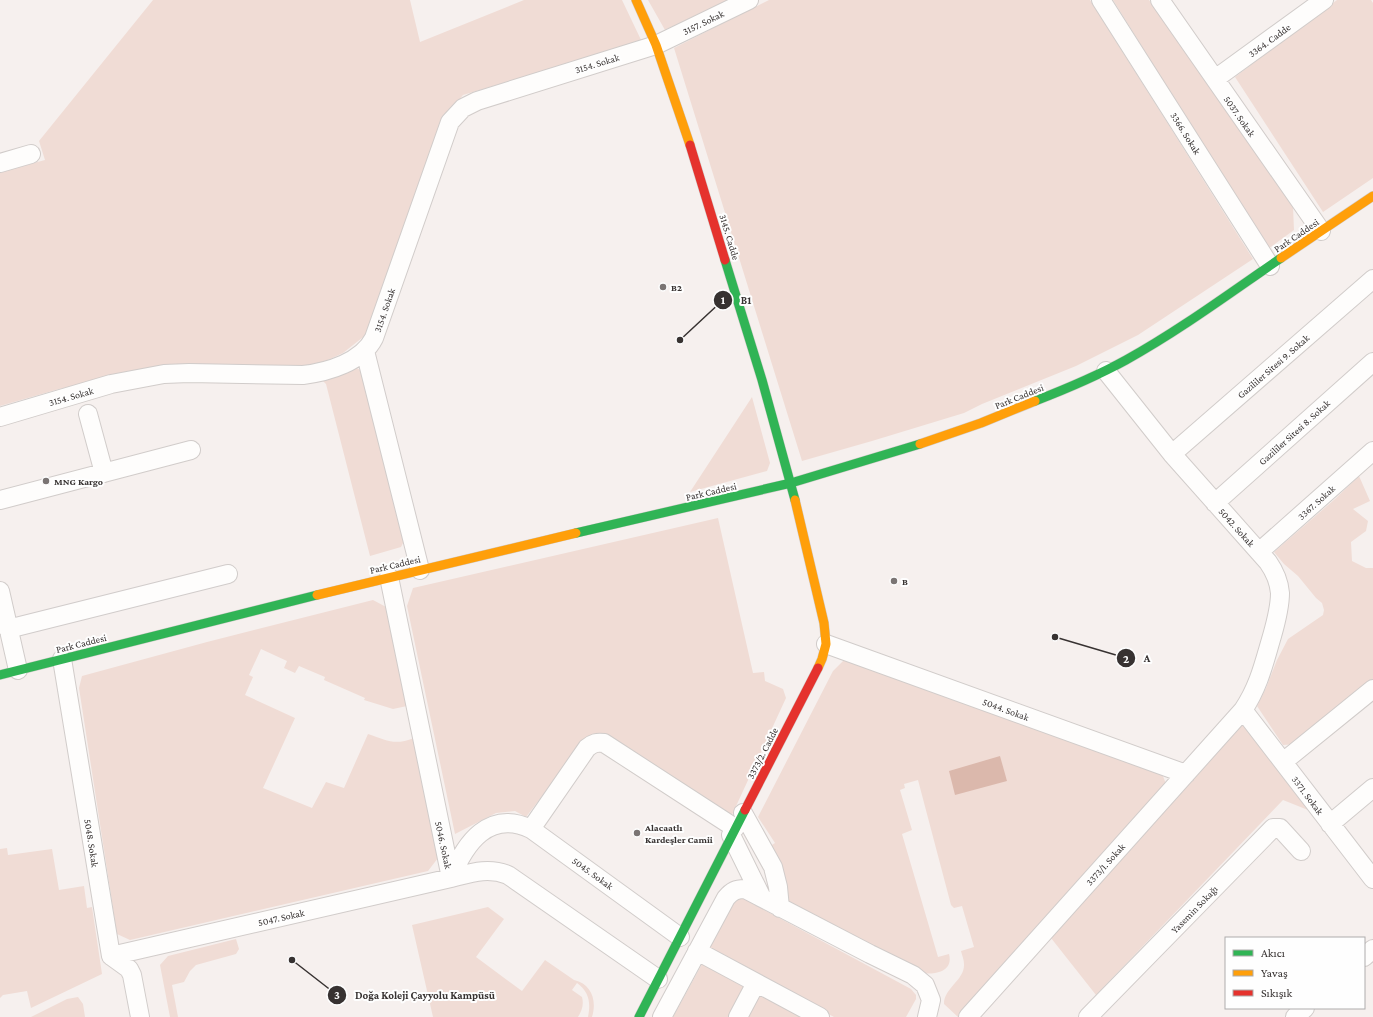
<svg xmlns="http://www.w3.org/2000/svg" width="1373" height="1017" font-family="'Crimson Pro',serif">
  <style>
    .green { fill: #f0dcd5 }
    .water { fill: #dbb8ac }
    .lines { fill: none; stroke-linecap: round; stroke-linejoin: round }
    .street-casing { stroke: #d1ccca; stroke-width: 20 }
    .fast-casing { stroke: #d1ccca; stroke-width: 10 }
    .slow-casing { stroke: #d1ccca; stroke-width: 10 }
    .jam-casing { stroke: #d1ccca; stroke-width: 10 }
    .street { stroke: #fefdfc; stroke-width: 18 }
    .fast { stroke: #30b455; stroke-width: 9 }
    .slow { stroke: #ff9f0a; stroke-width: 9 }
    .jam { stroke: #e5322d; stroke-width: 9 }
    .poi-dot { fill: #7a7473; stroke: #fefefe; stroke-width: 1.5 }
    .labels { text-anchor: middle; stroke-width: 4; stroke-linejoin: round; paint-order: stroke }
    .street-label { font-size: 10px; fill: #373231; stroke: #fefefe }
    .poi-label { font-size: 10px; font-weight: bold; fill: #373231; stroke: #fefefe; text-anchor: start }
    .leader { fill: none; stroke: #373231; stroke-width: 1.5 }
    .callout-dot { fill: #373231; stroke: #fefefe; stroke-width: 1.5 }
    .mark-label { font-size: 12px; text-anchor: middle; font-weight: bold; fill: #fff }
    .callout-label { font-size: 11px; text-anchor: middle; font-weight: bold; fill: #373231; stroke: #fefefe; stroke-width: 4; stroke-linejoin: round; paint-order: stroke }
  </style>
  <rect width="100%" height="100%" fill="#f6f0ee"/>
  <!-- green -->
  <path class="green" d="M 153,0 L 410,0 L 420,42 L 524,0 L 622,0 L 642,42 L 463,95 L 441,121 L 367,334 L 343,353 L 317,365 L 291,369 L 162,368 L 59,389 L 0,406 L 0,172 L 45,160 L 39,141 Z
    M 648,0 L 728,0 L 665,30 Z
    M 769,0 L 1090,0 L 1253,259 L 1138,335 L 1076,366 L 982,404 L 964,413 L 872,441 L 802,461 L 674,48 Z
    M 1113,0 L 1149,0 L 1293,207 L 1294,230 L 1268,249 Z
    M 1337,0 L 1371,0 L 1373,3 L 1373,178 L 1323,212 L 1235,77 Z
    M 357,368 L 363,372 L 404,541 L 401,547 L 370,556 L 326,384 L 320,378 Z
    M 752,397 L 770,463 L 767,471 L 690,492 Z
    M 1359,476 L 1370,501 L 1353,509 L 1368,521 L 1366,531 L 1351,542 L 1352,561 L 1366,568 L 1373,568 L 1373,682 L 1297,744 L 1283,745 L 1257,706 L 1266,688 L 1277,660 L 1288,639 L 1323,615 L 1324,610 L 1322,603 L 1316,598 L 1298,576 L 1284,564 L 1274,552 L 1335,499 Z
    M 718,518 L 753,673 L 764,672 L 765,681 L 783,689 L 786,698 L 731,817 L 585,740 L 526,817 L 515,811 L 496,813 L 455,834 L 407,606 L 413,588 Z
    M 373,600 L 388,608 L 407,706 L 393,709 L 364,700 L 365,698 L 324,680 L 325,677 L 299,666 L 295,673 L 284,668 L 287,661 L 261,649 L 249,675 L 253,677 L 245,695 L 295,718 L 263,788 L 312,808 L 326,782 L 344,788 L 368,734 C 387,740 394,746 414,738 L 438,858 L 428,871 L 130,940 L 117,934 L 79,688 L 82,676 L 207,642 Z
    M 856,658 L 1161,771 L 1166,784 L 964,1017 L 958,1017 L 944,1004 C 944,988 965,980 964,964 C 964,960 962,955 961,951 L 974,947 L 962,906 L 954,908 L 951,905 L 918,780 L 904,784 L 905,788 L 900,790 L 912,830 L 902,834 L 938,957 L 949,954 C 954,973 932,975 919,973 L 784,899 L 767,848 L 775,843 L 758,817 L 833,671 L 844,660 Z
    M 1242,724 L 1308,810 L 1283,800 L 1096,995 L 1051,938 Z
    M 7,848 L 8,855 L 52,849 L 59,890 L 84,886 L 87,908 L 92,907 L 102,974 L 31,1008 L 27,991 L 3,995 L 0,998 L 0,849 Z
    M 737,896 L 744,899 L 911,989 L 916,995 L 916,999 L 906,1017 L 834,1017 L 711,951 L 710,946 Z
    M 488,907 L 504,919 L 476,957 L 522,991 L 545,960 L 574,980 C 592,984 597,1001 592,1017 L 588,1017 C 591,1002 589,992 577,983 L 572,990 L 582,997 C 584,1005 582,1010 578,1017 L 433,1017 L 412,925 Z
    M 236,939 L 239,949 L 236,954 L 196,965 L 190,971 L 184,982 L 172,985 L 178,1017 L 170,1017 L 160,965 L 168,956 Z
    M 702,964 L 750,987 L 734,1017 L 673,1017 Z
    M 758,992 L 809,1017 L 744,1017 Z
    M 78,997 L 83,1004 L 85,1017 L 31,1017 L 67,999 Z"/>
  <!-- water -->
  <path class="water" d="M 1000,756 L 1007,781 L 955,795 L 949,771 Z"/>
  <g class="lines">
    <!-- street casing -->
    <g class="street-casing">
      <path id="street" d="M 1101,0 L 1270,266
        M 1160,0 L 1321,231
        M 1215,79 L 1324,0
        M 0,163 L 31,154
        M 365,351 L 420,570
        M 88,414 L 104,473
        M 0,417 L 111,384 L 164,374 L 189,373 L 303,375 C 328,372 362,362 374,338 L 450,122 L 463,108 L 477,101 L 656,45 L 749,0
        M 1172,454 L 1373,279
        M 0,500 L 191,450
        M 1215,503 L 1373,362
        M 1259,552 L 1373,451
        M 389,577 L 451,878 C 471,873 488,867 508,875 L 658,979
        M 0,591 L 18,670
        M 8,629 L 228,574
        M 826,644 L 1186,774
        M 62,659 L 111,956 L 129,969 L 132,975 L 140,1017
        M 1243,710 L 1373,879
        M 1283,762 L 1373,689
        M 743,813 L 773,867 L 778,887 L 780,908
        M 1330,824 L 1373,788
        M 531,829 L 587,748 C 593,743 597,742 604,743 L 735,828
        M 731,835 L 762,898
        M 697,951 L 820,1017
        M 111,956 L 451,878 C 465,843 489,809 531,829 L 680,937
        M 1364,957 L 1373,949
        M 662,1017 L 726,898 C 732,891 736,889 745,889 L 870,954 L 913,975 L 925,985 L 931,1000 L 927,1017
        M 738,1017 L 756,983
        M 968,1017 L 1243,710 C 1259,686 1264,663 1272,636 C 1276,622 1280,607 1280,593 C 1279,581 1275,572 1268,562 L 1172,454 L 1106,371
        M 1088,1017 L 1273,828 L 1280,828 L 1301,851
        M 1295,1017 L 1305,1008"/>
    </g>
    <!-- fast casing -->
    <g class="fast-casing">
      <path id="fast" d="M 725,260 L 762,380 L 795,500
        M 1035,401 C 1066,389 1097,376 1126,360 C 1180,330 1230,293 1281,258
        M 576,533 L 791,483 L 920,444
        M 0,675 L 317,595
        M 639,1017 L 745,810"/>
    </g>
    <!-- slow casing -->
    <g class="slow-casing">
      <path id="slow" d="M 636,0 L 656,45 L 690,145
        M 1281,258 L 1373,196
        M 920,444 L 981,423 L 1035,401
        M 795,500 L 824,623 L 826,644 L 822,659 L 818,668
        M 317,595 L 576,533"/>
    </g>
    <!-- jam casing -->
    <g class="jam-casing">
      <path id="jam" d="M 690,145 L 725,260
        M 745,810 L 818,668"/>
    </g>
    <!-- street -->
    <use href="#street" class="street"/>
    <!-- fast -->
    <use href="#fast" class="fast"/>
    <!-- slow -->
    <use href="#slow" class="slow"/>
    <!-- jam -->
    <use href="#jam" class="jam"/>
  </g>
  <!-- markers -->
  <g class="poi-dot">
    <circle cx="663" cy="287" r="4"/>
    <circle cx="46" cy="481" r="4"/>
    <circle cx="894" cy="581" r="4"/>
    <circle cx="637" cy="833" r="4"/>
  </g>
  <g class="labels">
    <!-- street labels -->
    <g class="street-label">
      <text transform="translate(703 22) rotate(-26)" y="4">3157. Sokak</text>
      <text transform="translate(1269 40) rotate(-36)" y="4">3364. Cadde</text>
      <text transform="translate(597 63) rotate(-17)" y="4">3154. Sokak</text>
      <text transform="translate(1240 116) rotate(55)" y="4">5037. Sokak</text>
      <text transform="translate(1186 133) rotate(58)" y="4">3366. Sokak</text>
      <text transform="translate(1296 235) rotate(-34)" y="4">Park Caddesi</text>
      <text transform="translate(730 237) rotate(73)" y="4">3145. Cadde</text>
      <text transform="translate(384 310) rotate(-71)" y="4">3154. Sokak</text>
      <text transform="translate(1273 366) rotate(-41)" y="4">Gazililer Sitesi 9. Sokak</text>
      <text transform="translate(71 396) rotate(-16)" y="4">3154. Sokak</text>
      <text transform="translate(1019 396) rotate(-22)" y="4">Park Caddesi</text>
      <text transform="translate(1294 432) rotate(-42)" y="4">Gazililer Sitesi 8. Sokak</text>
      <text transform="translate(711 491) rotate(-13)" y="4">Park Caddesi</text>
      <text transform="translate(1316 502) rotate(-42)" y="4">3367. Sokak</text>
      <text transform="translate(1237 527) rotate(48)" y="4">5042. Sokak</text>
      <text transform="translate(395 564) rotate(-13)" y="4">Park Caddesi</text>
      <text transform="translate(81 643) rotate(-14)" y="4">Park Caddesi</text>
      <text transform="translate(1006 709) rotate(20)" y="4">5044. Sokak</text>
      <text transform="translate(762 753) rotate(-63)" y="4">3373/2. Cadde</text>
      <text transform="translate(1308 795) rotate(53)" y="4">3371. Sokak</text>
      <text transform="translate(92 843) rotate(81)" y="4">5048. Sokak</text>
      <text transform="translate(444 845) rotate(78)" y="4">5046. Sokak</text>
      <text transform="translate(1105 864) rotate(-48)" y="4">3373/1. Sokak</text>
      <text transform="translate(593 873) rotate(36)" y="4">5045. Sokak</text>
      <text transform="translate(1194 909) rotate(-46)" y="4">Yasemin Sokağı</text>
      <text transform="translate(281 917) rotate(-13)" y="4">5047. Sokak</text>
    </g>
    <!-- poi labels -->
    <g class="poi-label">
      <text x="671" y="291">B2</text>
      <text x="54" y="485">MNG Kargo</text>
      <text x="902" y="585">B</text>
      <text x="645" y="831">Alacaatlı<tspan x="645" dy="12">Kardeşler Camii</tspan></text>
    </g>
  </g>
  <!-- callouts -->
  <path class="leader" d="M680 340L723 300M1055 637L1126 658M292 960L337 995"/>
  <g class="callout-dot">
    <circle cx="680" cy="340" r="4"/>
    <circle cx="1055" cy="637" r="4"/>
    <circle cx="292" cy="960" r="4"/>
    <circle cx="723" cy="300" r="10"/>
    <circle cx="1126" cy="658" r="10"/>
    <circle cx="337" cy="995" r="10"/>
  </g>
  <g class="mark-label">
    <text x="723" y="304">1</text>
    <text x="1126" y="663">2</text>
    <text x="337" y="999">3</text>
  </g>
  <g class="callout-label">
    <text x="746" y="304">B1</text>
    <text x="1147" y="662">A</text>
    <text x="425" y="999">Doğa Koleji Çayyolu Kampüsü</text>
  </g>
  <!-- legend -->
  <rect x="1225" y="937" width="140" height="72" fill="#fefefe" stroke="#aeacac"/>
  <rect x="1233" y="950" width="20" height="6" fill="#30b455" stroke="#aeacac"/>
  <text x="1261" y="957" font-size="12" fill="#373231">Akıcı</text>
  <rect x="1233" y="970" width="20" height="6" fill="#ff9f0a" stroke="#aeacac"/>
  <text x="1261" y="977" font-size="12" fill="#373231">Yavaş</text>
  <rect x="1233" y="990" width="20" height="6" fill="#e5322d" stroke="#aeacac"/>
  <text x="1261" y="997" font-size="12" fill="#373231">Sıkışık</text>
</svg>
